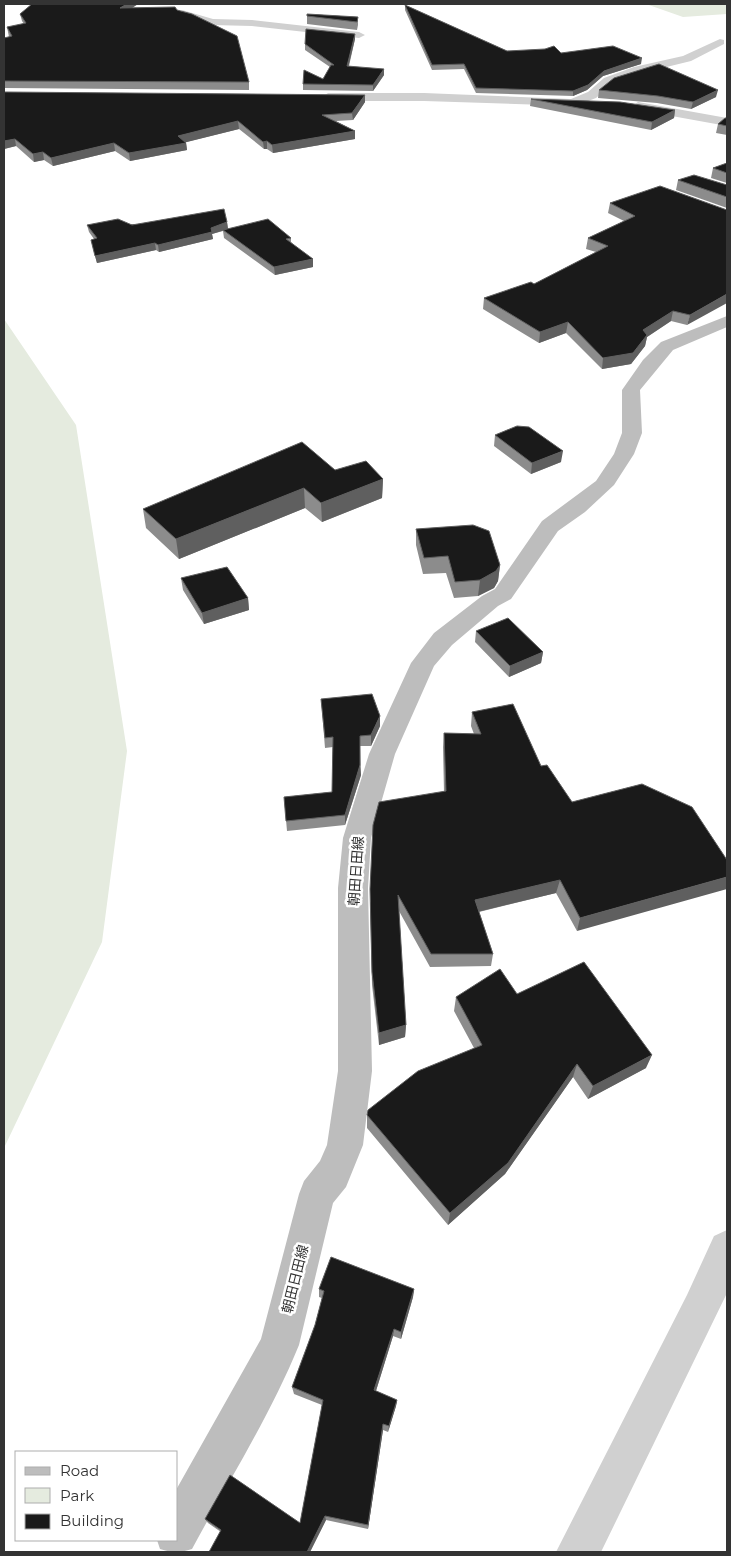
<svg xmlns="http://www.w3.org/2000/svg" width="731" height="1556" font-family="Montserrat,'Noto Sans JP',sans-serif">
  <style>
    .green { fill: #e5ebdf }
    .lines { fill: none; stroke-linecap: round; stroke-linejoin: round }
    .street { fill: #d0d0d0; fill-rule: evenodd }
    .secondary { fill: #bdbdbd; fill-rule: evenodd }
    .wall { fill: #8c8c8c }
    .shaded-wall { fill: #5f5f5f }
    .building { fill: #1a1a1a; stroke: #5f5f5f }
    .labels { text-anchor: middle; stroke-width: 5; stroke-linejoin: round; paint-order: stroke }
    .street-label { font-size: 14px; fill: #333; stroke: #fff }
  </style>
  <rect width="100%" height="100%" fill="#fff"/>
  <!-- green -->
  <path class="green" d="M 646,4 L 727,4 L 727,14 L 683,17 Z
    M 4,319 L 76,425 L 127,751 L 102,942 L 4,1148 Z"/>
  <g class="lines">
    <!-- street -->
    <path class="street" d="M 182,10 L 213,19 L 252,20 L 359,32 L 365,35 L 359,38 L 252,26 L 212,25 L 178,15 L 177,13 Z
      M 720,39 L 724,40 L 724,44 L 691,61 L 642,73 L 612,84 L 596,98 L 575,106 L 424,101 L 328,101 L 322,97 L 328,93 L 424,93 L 571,99 L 588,92 L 604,78 L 634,67 L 683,56 Z
      M 638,102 L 727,118 L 727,126 L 633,109 L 632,106 Z
      M 727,1230 L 727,1293 L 601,1552 L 556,1552 L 687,1295 L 714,1236 Z"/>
    <!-- secondary -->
    <path class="secondary" d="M 727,316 L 727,327 L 673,350 L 640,390 L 642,433 L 634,454 L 614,485 L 585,512 L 558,531 L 511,599 L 498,606 L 452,645 L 434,666 L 395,754 L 371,838 L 368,888 L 372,1071 L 363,1145 L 346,1187 L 333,1203 L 299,1345 C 270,1416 228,1482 192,1549 C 180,1553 172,1553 160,1549 L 157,1540 L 176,1540 L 176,1490 L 261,1339 L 299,1194 L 304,1181 L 320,1161 L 327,1145 L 338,1071 L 338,888 L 343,838 L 369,754 L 411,663 L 434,633 L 482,596 L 495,589 L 542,521 L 596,481 L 614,454 L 622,433 L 622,390 L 643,360 L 661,342 Z"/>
  </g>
  <!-- wall -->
  <path class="wall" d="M 32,4 L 138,4 L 132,8 L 177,10 L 249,82 L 249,90 L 4,88 L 4,90 L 4,38 L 9,37 L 7,27 L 24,24 L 22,21 L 20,14 Z
    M 405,5 L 507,51 L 561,53 L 641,64 L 603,76 L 587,90 L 573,96 L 476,93 L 464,69 L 432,70 L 405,10 Z
    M 307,14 L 358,17 L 358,25 L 357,30 L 307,24 Z
    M 355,39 L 349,66 L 384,75 L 373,91 L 303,90 L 303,84 L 323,79 L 330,67 L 305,50 L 305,44 Z
    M 599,90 L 716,97 L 691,109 L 657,103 L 598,98 Z
    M 4,92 L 365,102 L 353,120 L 336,121 L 355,131 L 355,139 L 273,153 L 267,149 L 264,149 L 239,129 L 186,142 L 187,150 L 130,161 L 115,151 L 53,166 L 44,160 L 34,162 L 16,146 L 4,149 Z
    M 531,99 L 675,110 L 674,118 L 651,130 L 530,106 Z
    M 727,118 L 727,135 L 716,133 L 718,124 Z
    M 727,163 L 727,183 L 711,178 L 713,168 Z
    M 678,180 L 727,185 L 727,208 L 676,190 Z
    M 610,203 L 727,210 L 687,325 L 671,321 L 647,337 L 645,346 L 631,364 L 602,369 L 566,333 L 539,343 L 483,309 L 484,298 L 534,284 L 596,252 L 586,249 L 588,238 L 624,221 L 608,213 Z
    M 227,222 L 228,229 L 291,238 L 291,242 L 313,267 L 275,275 L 224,238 L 223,231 L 212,234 L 213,239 L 159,252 L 156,250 L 97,263 L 91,240 L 94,239 L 89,232 L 87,225 Z
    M 495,435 L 561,462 L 531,474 L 494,446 Z
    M 335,470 L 383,479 L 382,498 L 322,522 L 305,508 L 179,559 L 146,528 L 143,509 Z
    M 416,529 L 500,565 L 498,581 L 494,588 L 478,596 L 454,598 L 446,573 L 423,574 L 416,545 Z
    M 181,578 L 248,598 L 249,610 L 204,624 L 183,590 Z
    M 476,631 L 543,652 L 541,663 L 509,677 L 475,642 Z
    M 321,699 L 380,726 L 371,746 L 360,746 L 361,775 L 345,825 L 287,831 L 284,797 L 332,792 L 333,747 L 325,748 Z
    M 472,712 L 541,766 L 572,802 L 642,784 L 577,931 L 556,893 L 479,912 L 493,954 L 491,966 L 430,967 L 399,911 L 406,1025 L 405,1037 L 379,1045 L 372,985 L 370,903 L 444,792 L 443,747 L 444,733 L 474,734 L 471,726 Z
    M 517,994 L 646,1068 L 588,1099 L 573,1077 L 505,1174 L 448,1225 L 367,1128 L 367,1115 L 474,1048 L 454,1011 L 456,997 Z
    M 331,1257 L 414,1289 L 413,1297 L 401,1339 L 393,1336 L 376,1391 L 397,1400 L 396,1406 L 388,1432 L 383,1430 L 368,1529 L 326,1520 L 310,1552 L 209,1552 L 221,1532 L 208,1523 L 205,1519 L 230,1475 L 300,1523 L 322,1405 L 294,1394 L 292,1387 L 315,1325 L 322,1298 L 319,1297 L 319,1289 Z"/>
  <!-- shaded-wall -->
  <path class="shaded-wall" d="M 127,4 L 138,4 L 121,15 L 120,8 Z
    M 355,34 L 355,39 L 347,72 L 347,66 Z
    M 642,58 L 641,64 L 603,76 L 587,90 L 573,96 L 573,91 L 604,71 Z
    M 384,69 L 384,75 L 373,91 L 373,85 Z
    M 718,90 L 716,97 L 691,109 L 693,102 Z
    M 365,95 L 365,102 L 353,120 L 352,113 Z
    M 675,110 L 674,118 L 651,130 L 652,122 Z
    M 238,121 L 239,129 L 183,143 L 186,143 L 187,150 L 130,161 L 129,153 L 178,136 Z
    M 355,131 L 355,139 L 273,153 L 272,145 Z
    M 15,139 L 16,146 L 4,149 L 4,141 Z
    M 267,141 L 267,149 L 264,149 L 263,142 Z
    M 114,143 L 115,151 L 53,166 L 51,158 Z
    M 43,152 L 44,160 L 34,162 L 33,154 Z
    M 227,222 L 228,229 L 212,234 L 213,239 L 159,252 L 158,245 Z
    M 155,243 L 156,250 L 97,263 L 95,256 Z
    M 313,259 L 313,267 L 275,275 L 274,267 Z
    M 727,294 L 727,303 L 687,325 L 690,315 Z
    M 673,311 L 671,321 L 647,337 L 645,346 L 631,364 L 602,369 L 603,358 L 643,330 Z
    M 568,322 L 566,333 L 539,343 L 540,332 Z
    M 563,451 L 561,462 L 531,474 L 532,463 Z
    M 383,479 L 382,498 L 322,522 L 321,503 Z
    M 304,488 L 305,508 L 179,559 L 176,539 Z
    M 500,565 L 498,581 L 494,588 L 478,596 L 480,580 Z
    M 248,598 L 249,610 L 204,624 L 202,613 Z
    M 543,652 L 541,663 L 509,677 L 510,666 Z
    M 380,716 L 380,726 L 371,746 L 371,735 Z
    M 360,765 L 361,775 L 345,825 L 345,815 Z
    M 727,877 L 727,889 L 577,931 L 580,918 Z
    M 560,880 L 556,893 L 473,913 L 475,900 Z
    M 406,1025 L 405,1037 L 379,1045 L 379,1033 Z
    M 652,1055 L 646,1068 L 588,1099 L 593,1086 Z
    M 577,1064 L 573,1077 L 505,1174 L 448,1225 L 450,1213 Z
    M 414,1289 L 413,1297 L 401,1339 L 401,1332 Z
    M 394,1329 L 393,1336 L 374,1397 L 374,1390 Z
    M 397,1400 L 396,1406 L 388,1432 L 389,1426 Z
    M 383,1424 L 383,1430 L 368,1529 L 368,1525 Z
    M 325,1516 L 326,1520 L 310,1552 L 307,1552 Z"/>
  <!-- building -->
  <path class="building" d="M 32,4 L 127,4 L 120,8 L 175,7 L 177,10 L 192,14 L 237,36 L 249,82 L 4,81 L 4,38 L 12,36 L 7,27 L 26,23 L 20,14 Z
    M 405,5 L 507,51 L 545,49 L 554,46 L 561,53 L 613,46 L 642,58 L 604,71 L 588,85 L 573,91 L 476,88 L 464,64 L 432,65 Z
    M 307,14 L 358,17 L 357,22 L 307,16 Z
    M 306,29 L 355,34 L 347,66 L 384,69 L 373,85 L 303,84 L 304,70 L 323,79 L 331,65 L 334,65 L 305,44 Z
    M 659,64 L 718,90 L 693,102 L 658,96 L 599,90 L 614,78 Z
    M 4,92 L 365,95 L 352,113 L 322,115 L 355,131 L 272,145 L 267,141 L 263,142 L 238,121 L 178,136 L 186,143 L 129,153 L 114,143 L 51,158 L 43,152 L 33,154 L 15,139 L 4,141 Z
    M 531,99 L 620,102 L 675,110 L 652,122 Z
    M 725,118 L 727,118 L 727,126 L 718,124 Z
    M 727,163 L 727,173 L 713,168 Z
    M 694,175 L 727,185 L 727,197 L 678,180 Z
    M 660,186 L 727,210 L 727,294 L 690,315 L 673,311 L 643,330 L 647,335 L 633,353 L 603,358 L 568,322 L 540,332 L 484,298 L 531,282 L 534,284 L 608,246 L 588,238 L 635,216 L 610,203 Z
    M 224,209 L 227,222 L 211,228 L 212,232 L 158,245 L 155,243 L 95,256 L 91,240 L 97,238 L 87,225 L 118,219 L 132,225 Z
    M 268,219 L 291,238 L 286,239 L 313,259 L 274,267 L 223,230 Z
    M 517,426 L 529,427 L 563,451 L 532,463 L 495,435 Z
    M 302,442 L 335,470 L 366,461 L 383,479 L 321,503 L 304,488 L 176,539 L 143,509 Z
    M 473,525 L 489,531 L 500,565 L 496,571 L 480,580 L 455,582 L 448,556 L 424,558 L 416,529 Z
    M 227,567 L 248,598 L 202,613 L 181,578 Z
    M 508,618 L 543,652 L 510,666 L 476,631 Z
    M 372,694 L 380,716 L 371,735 L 360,736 L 360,765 L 345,815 L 286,821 L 284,797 L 332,792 L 333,737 L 325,738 L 321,699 Z
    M 513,704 L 541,766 L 547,765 L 572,802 L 642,784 L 692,807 L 727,860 L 727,877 L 580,918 L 560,880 L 475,900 L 493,954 L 431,954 L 398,895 L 406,1025 L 379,1033 L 372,972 L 370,889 L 373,825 L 379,802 L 446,791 L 444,733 L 481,734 L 472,712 Z
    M 584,962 L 652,1055 L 593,1086 L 577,1064 L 508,1163 L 450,1213 L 367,1115 L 368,1110 L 418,1071 L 482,1045 L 456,997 L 500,969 L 517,994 Z
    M 331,1257 L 414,1289 L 401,1332 L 394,1329 L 374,1390 L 397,1400 L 389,1426 L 383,1424 L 368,1525 L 325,1516 L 307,1552 L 209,1552 L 221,1530 L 205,1519 L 230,1475 L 300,1523 L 323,1400 L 292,1387 L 315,1325 L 324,1291 L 319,1289 Z"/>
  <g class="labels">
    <!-- street labels -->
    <g class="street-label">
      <text transform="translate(356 871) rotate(-86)" y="5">朝田日田線</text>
      <text transform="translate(295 1279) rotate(-76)" y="5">朝田日田線</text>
    </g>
  </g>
  <!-- border -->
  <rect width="731" height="1556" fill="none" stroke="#333333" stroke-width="10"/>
  <!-- legend -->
  <rect x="15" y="1451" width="162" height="90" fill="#ffffff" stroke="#adadad"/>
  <rect x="25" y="1467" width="25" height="8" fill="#bdbdbd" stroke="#adadad"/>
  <text x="60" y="1476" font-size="15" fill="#333333">Road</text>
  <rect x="25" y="1488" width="25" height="15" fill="#e5ebdf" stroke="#adadad"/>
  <text x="60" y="1501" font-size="15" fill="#333333">Park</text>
  <rect x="25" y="1514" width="25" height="15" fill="#1a1a1a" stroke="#adadad"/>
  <text x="60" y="1526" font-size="15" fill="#333333">Building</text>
</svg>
